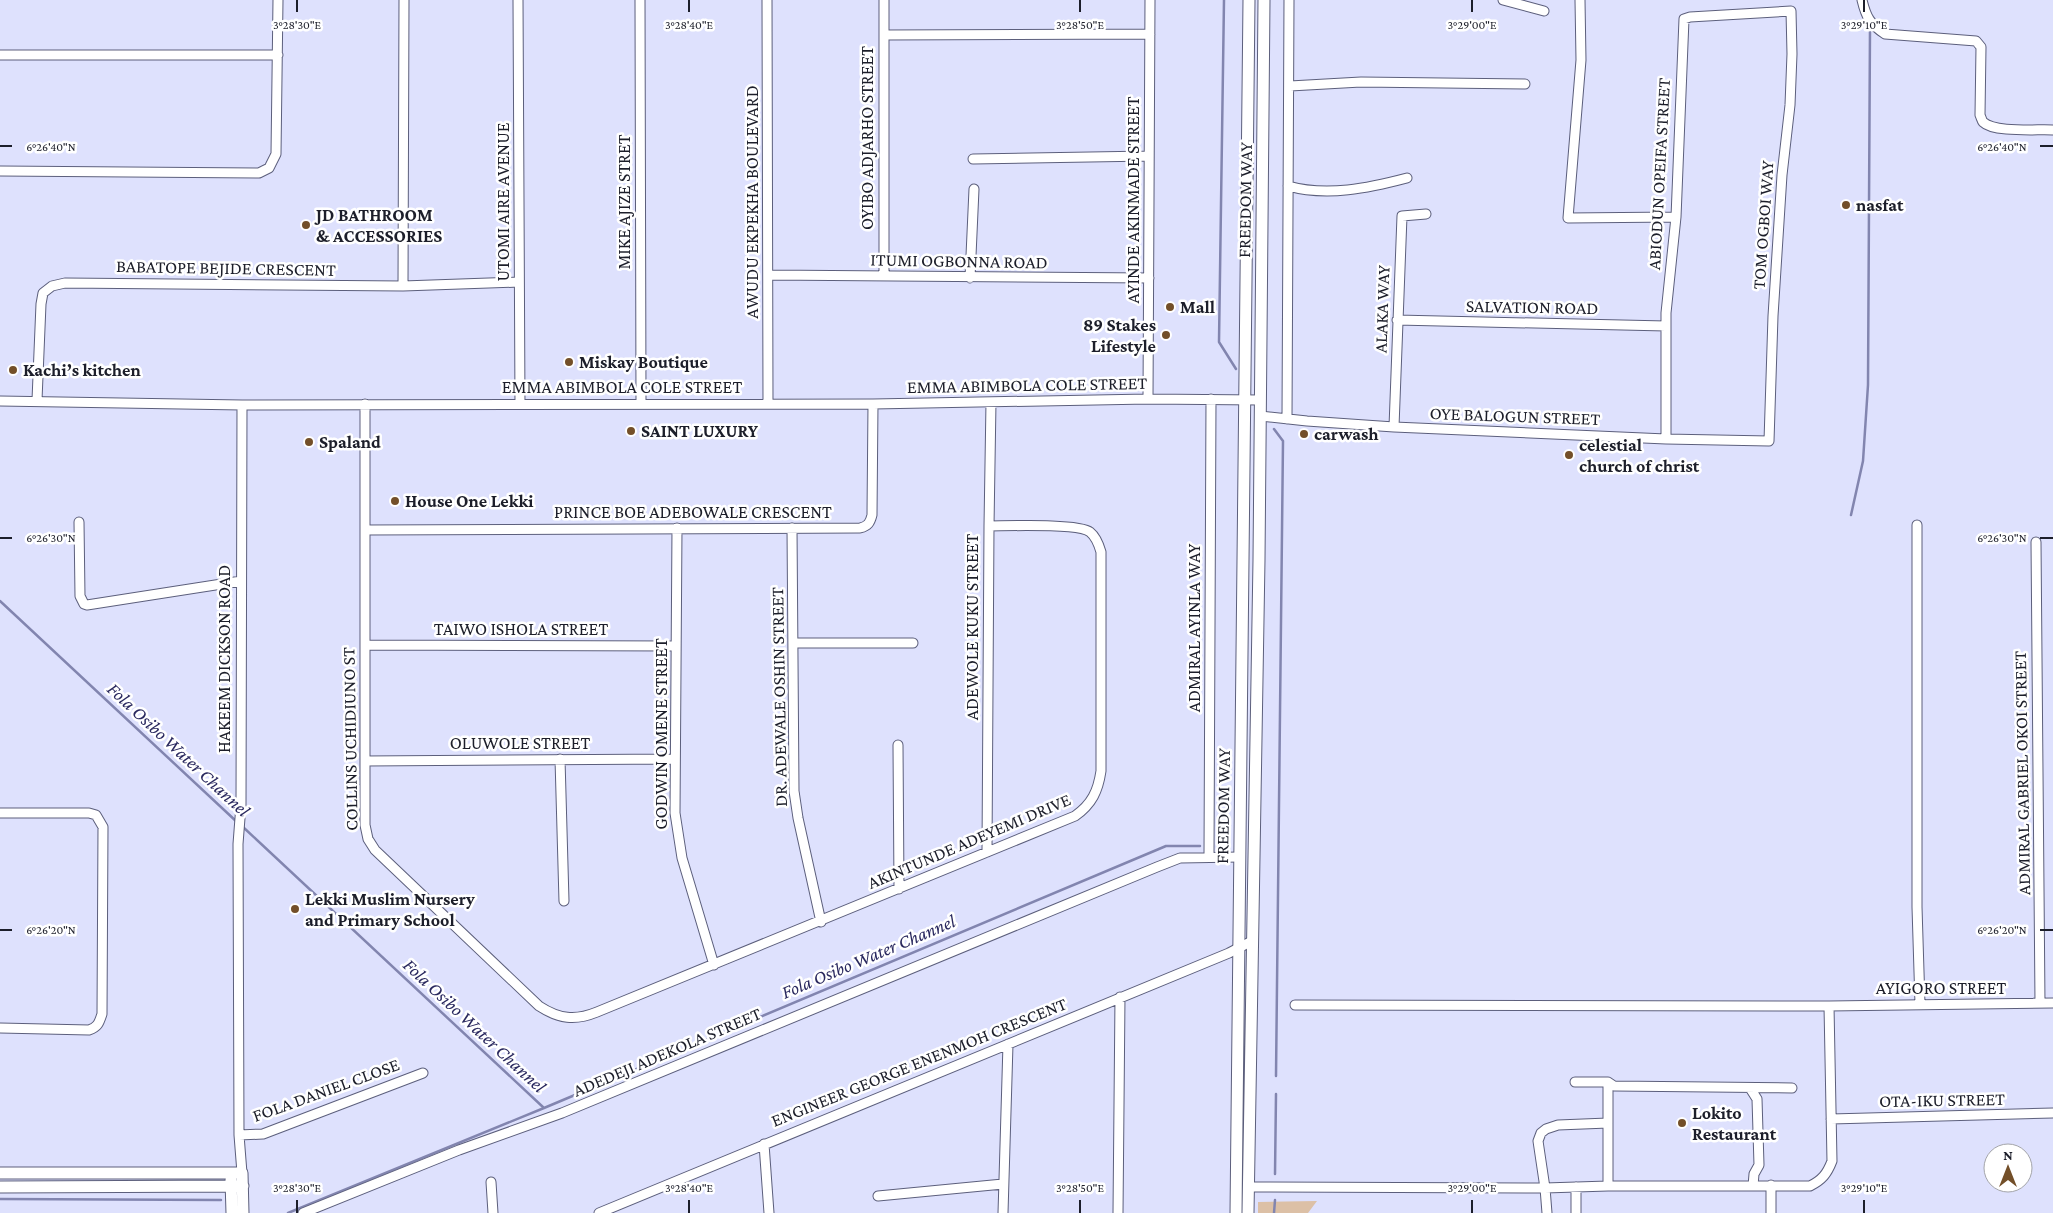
<svg xmlns="http://www.w3.org/2000/svg" width="2053" height="1213" font-family="'Crimson Pro',serif">
  <style>
    .green { fill: #dcc0a6 }
    .lines { fill: none; stroke-linecap: round; stroke-linejoin: round }
    .stream { stroke: #8285af; stroke-width: 2.5 }
    .minor-casing { stroke: #5c5f7c; stroke-width: 11 }
    .major-casing { stroke: #5c5f7c; stroke-width: 13 }
    .minor { stroke: #fff; stroke-width: 9 }
    .major { stroke: #fff; stroke-width: 11 }
    .ticks { fill: none; stroke: #1c1e2a; stroke-width: 2 }
    .poi-dot { fill: #734f29; stroke: #fff; stroke-width: 2 }
    .labels { text-anchor: middle; stroke-width: 5; stroke-linejoin: round; paint-order: stroke }
    .street-label { font-size: 18px; fill: #1c1e2a; stroke: #fff }
    .poi-label { font-size: 18px; font-weight: bold; fill: #1c1e2a; stroke: #fff; text-anchor: start }
    .water-label { font-size: 19px; font-style: italic; fill: #2a295f; stroke: #fff }
    .ticks-label { font-size: 12px; text-anchor: middle; fill: #1c1e2a; stroke: #fff; stroke-width: 5; stroke-linejoin: round; paint-order: stroke }
  </style>
  <rect width="100%" height="100%" fill="#dee1fd"/>
  <!-- green -->
  <path class="green" d="M 1317,1201 L 1308,1213 L 1258,1213 L 1258,1202 Z"/>
  <g class="lines">
    <!-- stream -->
    <path class="stream" d="M 1224,0 L 1219,342 L 1236,369
      M 1274,429 L 1283,441 L 1276,1076
      M 1851,515 L 1863,461 L 1868,385 L 1870,27
      M 0,601 L 237,822
      M 243,827 L 544,1108 L 1166,846 L 1200,846
      M 1275,1174 L 1276,1094
      M 0,1199 L 221,1200
      M 288,1213 L 544,1108
      M 1274,1213 L 1275,1200"/>
    <!-- minor casing -->
    <g class="minor-casing">
      <path id="minor" d="M 518,0 L 520,404
        M 640,0 L 641,404
        M 767,0 L 768,404
        M 884,0 L 884,276
        M 1503,0 L 1544,11
        M 1580,0 L 1581,60 L 1568,218 L 1676,217
        M 1862,0 C 1866,17 1870,24 1885,34 L 1976,41 L 1981,47 L 1980,115 C 1981,117 1982,121 1983,122 C 1994,133 2038,129 2053,130
        M 884,35 L 1150,34
        M 0,55 L 278,55
        M 1290,86 L 1361,82 L 1525,84
        M 973,159 L 1149,156
        M 0,171 L 259,173 L 269,168 L 276,154 L 278,0
        M 1288,186 C 1327,197 1369,188 1407,178
        M 769,275 L 1149,278
        M 970,278 L 974,189
        M 403,286 L 404,0
        M 1397,320 L 1666,326
        M 1148,399 L 1150,0
        M 37,400 L 41,304 L 43,293 L 52,286 L 65,283 L 403,286 L 519,282
        M 0,401 L 242,405 L 873,404 L 1148,399 L 1260,400
        M 365,404 L 365,825 L 368,839 L 375,850 L 539,1006 C 559,1019 575,1021 597,1012 L 1075,816 C 1092,804 1098,791 1101,771 L 1101,552 C 1099,545 1095,536 1090,532 C 1079,523 1006,526 989,526
        M 242,405 L 241,805 L 238,844 L 239,1135 L 242,1173
        M 1260,416 L 1307,421 L 1394,427 L 1666,439 L 1769,441 L 1773,316 L 1782,175 L 1790,105 L 1792,54 L 1791,11 L 1690,17 L 1684,19 L 1676,217 L 1666,313 L 1666,439
        M 1287,419 L 1289,0
        M 1394,427 L 1402,216 L 1426,214
        M 79,522 L 80,596 L 84,604 L 87,605 L 241,581
        M 1917,525 L 1917,907 L 1920,1004
        M 677,528 L 675,813 L 682,858 L 714,965
        M 792,528 L 794,791 L 798,818 L 821,922
        M 365,530 L 860,528 C 868,526 870,523 872,515 L 873,404
        M 2036,542 L 2040,1003
        M 794,643 L 913,643
        M 365,645 L 676,646
        M 898,745 L 899,889
        M 560,759 L 564,901
        M 365,761 L 675,759
        M 0,813 L 89,813 L 96,815 L 103,827 L 102,1014 C 99,1023 98,1027 89,1030 L 0,1028
        M 987,852 L 989,526 L 991,402
        M 1209,856 L 1211,399
        M 1295,1005 L 1829,1006 L 2053,1003
        M 1575,1082 L 1608,1082 L 1614,1086 L 1792,1088
        M 1608,1082 L 1608,1186
        M 1750,1088 L 1757,1099 L 1759,1165 L 1754,1174 L 1753,1186
        M 1831,1119 L 2053,1113
        M 239,1135 L 263,1134 L 423,1073
        M 764,1144 L 769,1213
        M 491,1182 L 493,1213
        M 1771,1185 L 1771,1213
        M 1248,1187 L 1545,1188 L 1608,1186 L 1810,1186 C 1822,1180 1827,1174 1832,1161 L 1829,1006
        M 1576,1187 L 1576,1213
        M 878,1196 L 1003,1184
        M 303,1213 L 459,1150 L 562,1113 L 1157,867 L 1180,858 L 1240,857
        M 599,1213 L 1229,953 L 1252,941
        M 1003,1213 L 1008,1044
        M 1118,1213 L 1120,997
        M 1547,1213 L 1545,1188 L 1538,1141 L 1541,1133 L 1546,1129 L 1558,1125 L 1608,1123"/>
    </g>
    <!-- major casing -->
    <g class="major-casing">
      <path id="major" d="M 0,1173 L 242,1173 L 243,1213
        M 231,1180 L 232,1213
        M 0,1187 L 243,1186
        M 1236,1213 L 1249,0
        M 1248,1213 L 1259,560 L 1264,0"/>
    </g>
    <!-- minor -->
    <use href="#minor" class="minor"/>
    <!-- major -->
    <use href="#major" class="major"/>
  </g>
  <!-- ticks -->
  <path class="ticks" d="M 297,0 L 297,12M 689,0 L 689,12M 1080,0 L 1080,12M 1472,0 L 1472,12M 1864,0 L 1864,12M 0,146 L 12,146M 2040,146 L 2053,146M 0,538 L 12,538M 2040,538 L 2053,538M 0,930 L 12,930M 2040,930 L 2053,930M 297,1200 L 297,1213M 689,1200 L 689,1213M 1080,1200 L 1080,1213M 1472,1200 L 1472,1213M 1864,1200 L 1864,1213"/>
  <!-- markers -->
  <g class="poi-dot">
    <circle cx="1846" cy="205" r="5"/>
    <circle cx="306" cy="225" r="5"/>
    <circle cx="1170" cy="307" r="5"/>
    <circle cx="1166" cy="335" r="5"/>
    <circle cx="569" cy="362" r="5"/>
    <circle cx="13" cy="370" r="5"/>
    <circle cx="631" cy="431" r="5"/>
    <circle cx="1304" cy="434" r="5"/>
    <circle cx="309" cy="442" r="5"/>
    <circle cx="1569" cy="455" r="5"/>
    <circle cx="395" cy="501" r="5"/>
    <circle cx="295" cy="909" r="5"/>
    <circle cx="1682" cy="1123" r="5"/>
  </g>
  <g class="labels">
    <!-- street labels -->
    <g class="street-label">
      <text transform="translate(867 138) rotate(-90)" y="6">OYIBO ADJARHO STREET</text>
      <text transform="translate(1659 174) rotate(-87)" y="6">ABIODUN OPEIFA STREET</text>
      <text transform="translate(1133 200) rotate(-90)" y="6">AYINDE AKINMADE STREET</text>
      <text transform="translate(1245 200) rotate(-89)" y="6">FREEDOM WAY</text>
      <text transform="translate(503 202) rotate(-90)" y="6">UTOMI AIRE AVENUE</text>
      <text transform="translate(624 202) rotate(-90)" y="6">MIKE AJIZE STRET</text>
      <text transform="translate(752 202) rotate(-90)" y="6">AWUDU EKPEKHA BOULEVARD</text>
      <text transform="translate(1763 225) rotate(-86)" y="6">TOM OGBOI WAY</text>
      <text transform="translate(959 261) rotate(1)" y="6">ITUMI OGBONNA ROAD</text>
      <text transform="translate(226 268) rotate(1)" y="6">BABATOPE BEJIDE CRESCENT</text>
      <text transform="translate(1532 307) rotate(1)" y="6">SALVATION ROAD</text>
      <text transform="translate(1382 309) rotate(-88)" y="6">ALAKA WAY</text>
      <text transform="translate(1027 385) rotate(-1)" y="6">EMMA ABIMBOLA COLE STREET</text>
      <text x="622" y="393">EMMA ABIMBOLA COLE STREET</text>
      <text transform="translate(1515 416) rotate(2)" y="6">OYE BALOGUN STREET</text>
      <text x="693" y="518">PRINCE BOE ADEBOWALE CRESCENT</text>
      <text transform="translate(972 627) rotate(-90)" y="6">ADEWOLE KUKU STREET</text>
      <text transform="translate(1194 628) rotate(-90)" y="6">ADMIRAL AYINLA WAY</text>
      <text x="521" y="635">TAIWO ISHOLA STREET</text>
      <text transform="translate(224 659) rotate(-90)" y="6">HAKEEM DICKSON ROAD</text>
      <text transform="translate(779 697) rotate(-91)" y="6">DR. ADEWALE OSHIN STREET</text>
      <text transform="translate(661 734) rotate(-90)" y="6">GODWIN OMENE STREET</text>
      <text transform="translate(350 739) rotate(-91)" y="6">COLLINS UCHIDIUNO ST</text>
      <text x="520" y="749">OLUWOLE STREET</text>
      <text transform="translate(2022 773) rotate(-91)" y="6">ADMIRAL GABRIEL OKOI STREET</text>
      <text transform="translate(1223 806) rotate(-89)" y="6">FREEDOM WAY</text>
      <text transform="translate(969 841) rotate(-23)" y="6">AKINTUNDE ADEYEMI DRIVE</text>
      <text x="1941" y="994">AYIGORO STREET</text>
      <text transform="translate(667 1052) rotate(-23)" y="6">ADEDEJI ADEKOLA STREET</text>
      <text transform="translate(919 1062) rotate(-22)" y="6">ENGINEER GEORGE ENENMOH CRESCENT</text>
      <text transform="translate(326 1090) rotate(-20)" y="6">FOLA DANIEL CLOSE</text>
      <text transform="translate(1942 1100) rotate(-1)" y="6">OTA-IKU STREET</text>
    </g>
    <!-- poi labels -->
    <g class="poi-label">
      <text x="1856" y="211">nasfat</text>
      <text x="316" y="221">JD BATHROOM<tspan x="316" dy="21">&amp; ACCESSORIES</tspan></text>
      <text x="1180" y="313">Mall</text>
      <text x="1156" y="331" text-anchor="end">89 Stakes<tspan x="1156" dy="21">Lifestyle</tspan></text>
      <text x="579" y="368">Miskay Boutique</text>
      <text x="23" y="376">Kachi’s kitchen</text>
      <text x="641" y="437">SAINT LUXURY</text>
      <text x="1314" y="440">carwash</text>
      <text x="319" y="448">Spaland</text>
      <text x="1579" y="451">celestial<tspan x="1579" dy="21">church of christ</tspan></text>
      <text x="405" y="507">House One Lekki</text>
      <text x="305" y="905">Lekki Muslim Nursery<tspan x="305" dy="21">and Primary School</tspan></text>
      <text x="1692" y="1119">Lokito<tspan x="1692" dy="21">Restaurant</tspan></text>
    </g>
    <!-- water labels -->
    <g class="water-label">
      <text transform="translate(179 749) rotate(43)" y="7">Fola Osibo Water Channel</text>
      <text transform="translate(868 956) rotate(-23)" y="7">Fola Osibo Water Channel</text>
      <text transform="translate(475 1025) rotate(43)" y="7">Fola Osibo Water Channel</text>
    </g>
  </g>
  <g class="ticks-label">
    <text x="297" y="29">3°28'30"E</text>
    <text x="689" y="29">3°28'40"E</text>
    <text x="1080" y="29">3°28'50"E</text>
    <text x="1472" y="29">3°29'00"E</text>
    <text x="1864" y="29">3°29'10"E</text>
    <text x="51" y="151">6°26'40"N</text>
    <text x="2002" y="151">6°26'40"N</text>
    <text x="51" y="542">6°26'30"N</text>
    <text x="2002" y="542">6°26'30"N</text>
    <text x="51" y="934">6°26'20"N</text>
    <text x="2002" y="934">6°26'20"N</text>
    <text x="297" y="1192">3°28'30"E</text>
    <text x="689" y="1192">3°28'40"E</text>
    <text x="1080" y="1192">3°28'50"E</text>
    <text x="1472" y="1192">3°29'00"E</text>
    <text x="1864" y="1192">3°29'10"E</text>
  </g>
  <!-- north arrow -->
  <g transform="translate(2008 1168)"><circle r="24" fill="#ffffff" stroke="#a4a5aa"/>
  <path d="M0-4L9 19L0 12L-9 19Z" fill="#734f29"/>
  <text y="-8" font-size="14" font-weight="bold" text-anchor="middle" fill="#1c1e2a">N</text>
  </g>
</svg>
